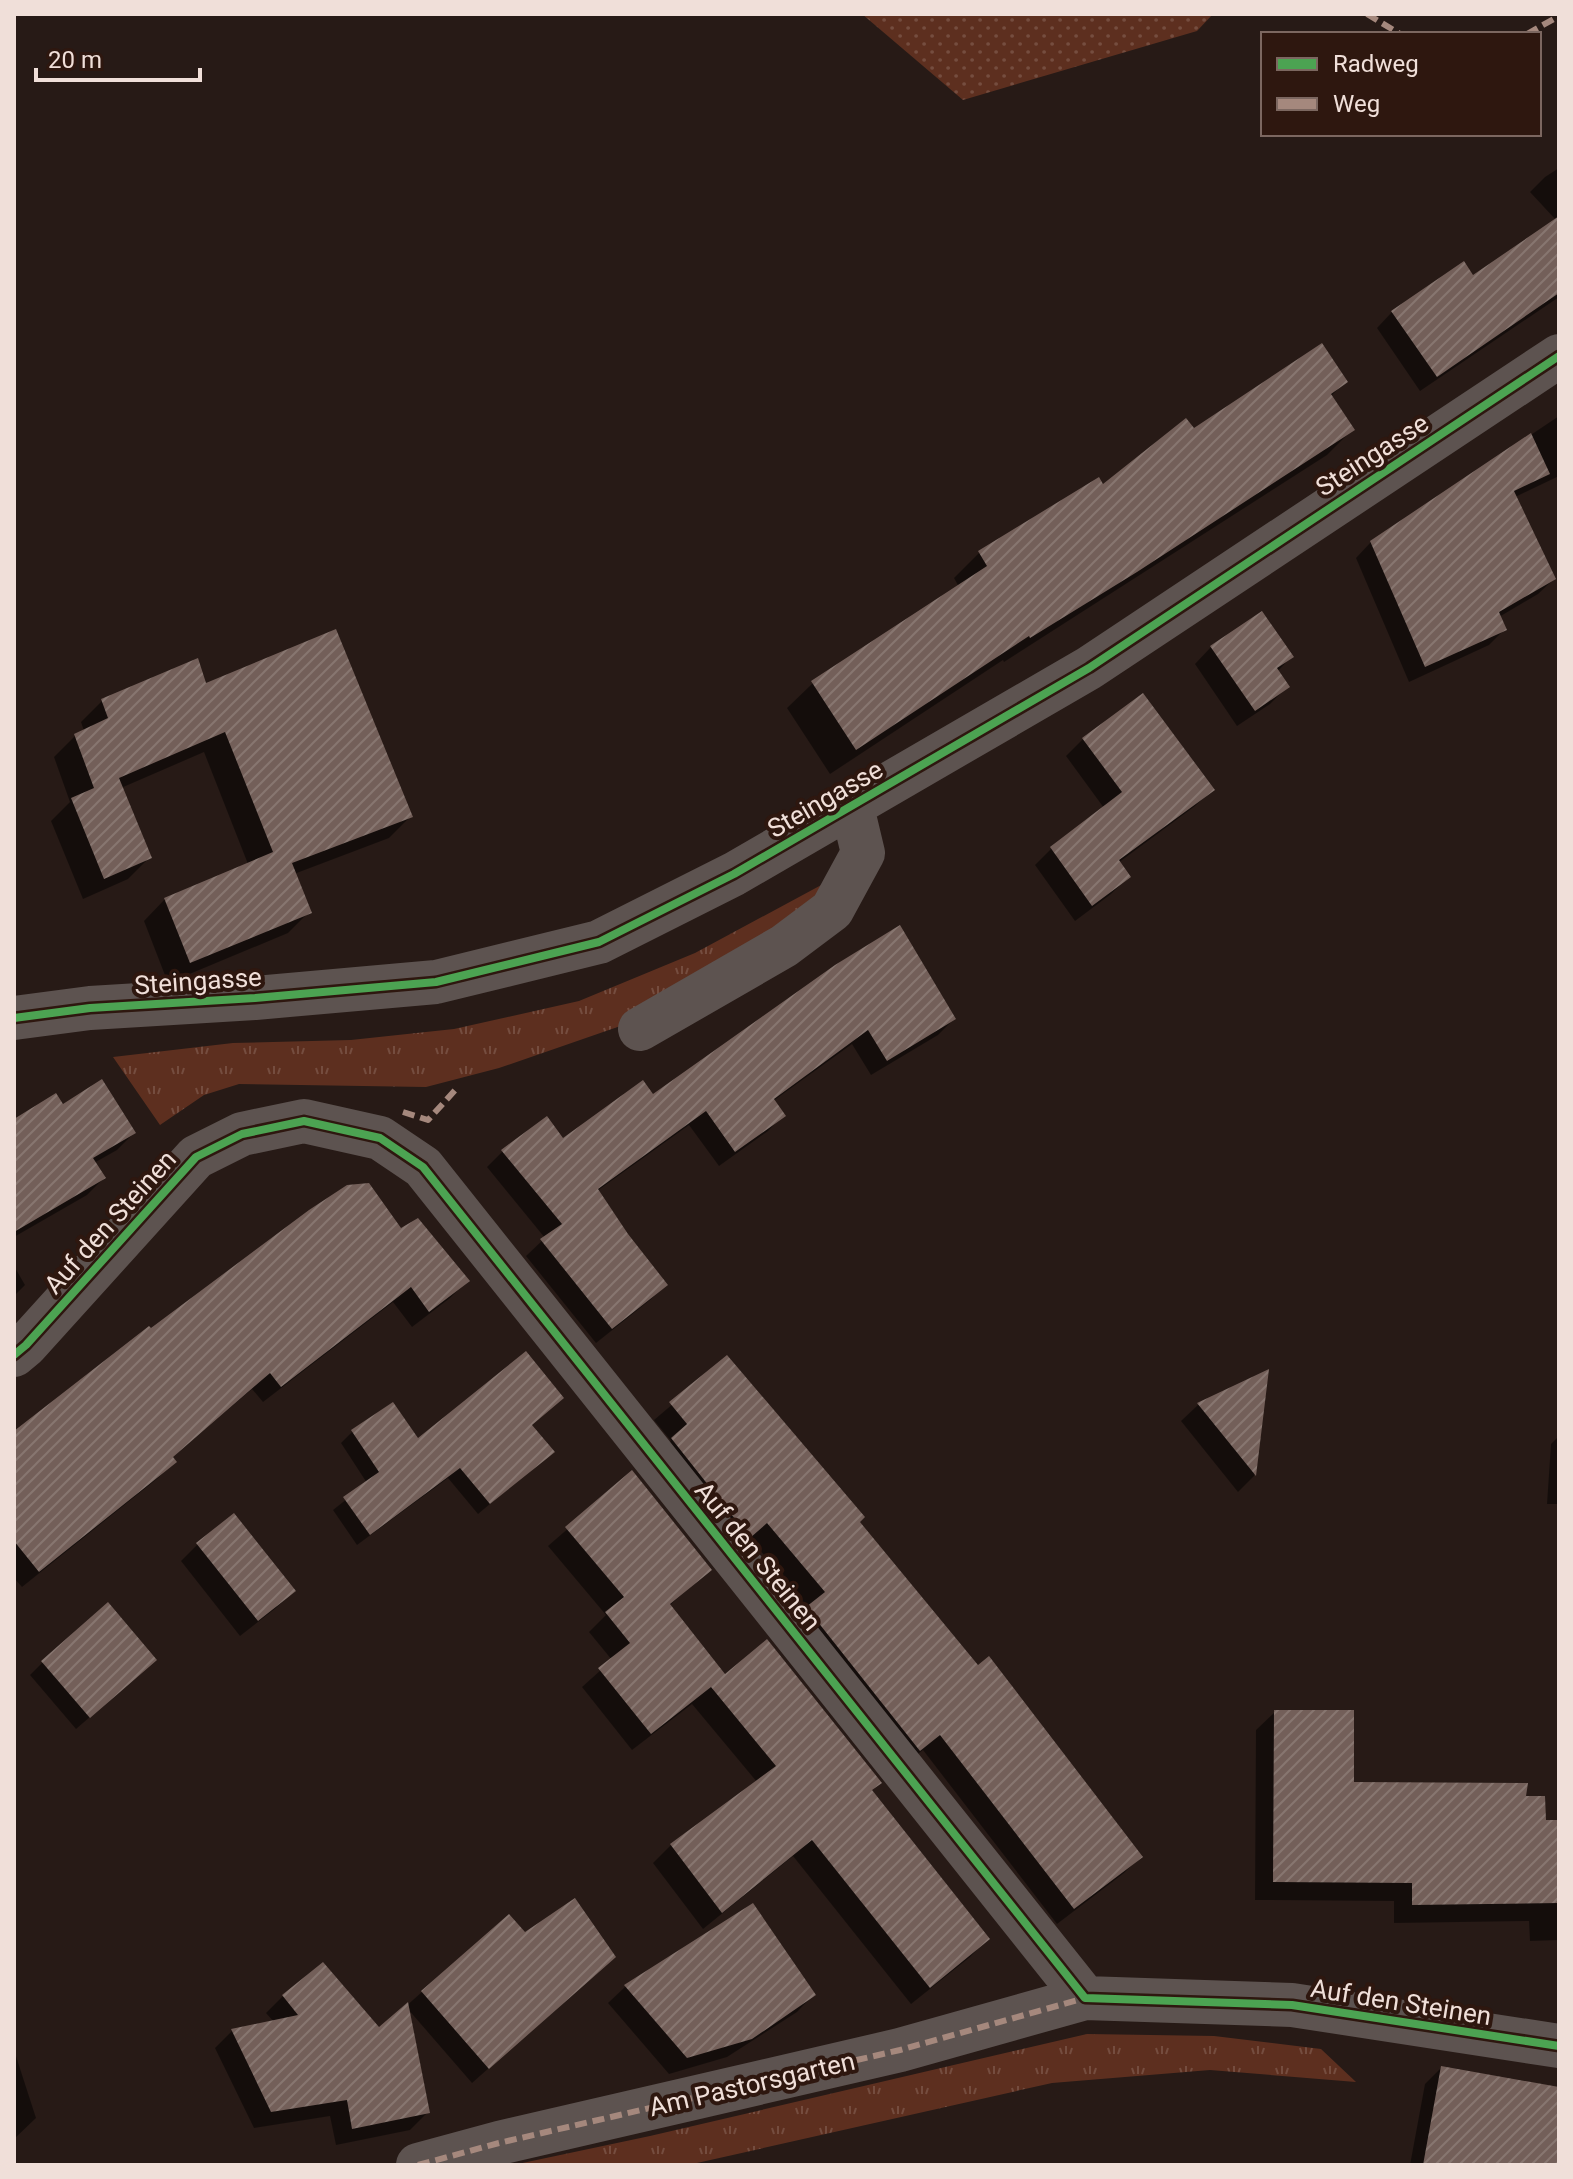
<svg xmlns="http://www.w3.org/2000/svg" width="1573" height="2179" font-family="Roboto,sans-serif">
  <style>
    .grass { fill: url(#grass-tufts) }
    .park { fill: url(#park-dots) }
    .shadow { fill: #0007 }
    .building { fill: url(#building-hatch) }
    .lines { fill: none; stroke-linecap: round; stroke-linejoin: round }
    .minor { stroke: #5d5350; stroke-width: 44 }
    .quiet { stroke: #a5887d; stroke-width: 6; stroke-dasharray: 12 6; stroke-linecap: butt }
    .cycleway-casing { stroke: #2e170f; stroke-width: 13 }
    .cycleway { stroke: #4ca352; stroke-width: 8 }
    .labels { text-anchor: middle; stroke-width: 8; stroke-linejoin: round; paint-order: stroke }
    .street-label { font-size: 26px; fill: #f0dfd9; stroke: #2e170f }
  </style>
  <defs>
    <pattern id="grass-tufts" width="24" height="20" patternUnits="userSpaceOnUse" patternTransform="scale(2)"><rect width="24" height="20" fill="#5d2f1f"/><path d="M3 7l-1-3M5 7V3M7 7l1-3M15 17l-1-3M17 17v-4M19 17l1-3" fill="none" stroke="#754d3f"/></pattern>
    <pattern id="park-dots" width="8" height="8" patternUnits="userSpaceOnUse" patternTransform="scale(2)"><rect width="8" height="8" fill="#5d2f1f"/><path d="M2 2h.1M6 6h.1" fill="none" stroke="#754d3f" stroke-width="1.8" stroke-linecap="round"/></pattern>
    <pattern id="building-hatch" width="6" height="6" patternUnits="userSpaceOnUse" patternTransform="scale(2)"><rect width="6" height="6" fill="#735f59"/><path d="M-1 1l2-2M0 6l6-6M5 7l2-2" fill="none" stroke="#877670"/></pattern>
  </defs>
  <rect width="100%" height="100%" fill="#271a16"/>
  <!-- grass -->
  <path class="grass" d="M 825,883 L 802,916 L 632,1022 L 499,1068 L 426,1087 L 239,1084 L 204,1095 L 160,1125 L 113,1057 L 233,1043 L 351,1040 L 454,1029 L 579,1001 L 695,953 Z
    M 1087,2034 L 1214,2036 L 1321,2049 L 1356,2082 L 1210,2070 L 1052,2083 L 688,2165 L 513,2165 L 650,2136 Z"/>
  <!-- park -->
  <path class="park" d="M 862,14 L 1213,14 L 1197,31 L 963,100 Z"/>
  <!-- shadow -->
  <path class="shadow" d="M 1559,168 L 1559,297 L 1420,391 L 1377,328 L 1392,312 L 1473,278 L 1556,220 L 1530,192 L 1545,177 Z
    M 1345,382 L 1331,396 L 1352,430 L 1327,455 L 1004,662 L 1003,660 L 830,774 L 787,708 L 813,683 L 959,587 L 954,578 L 979,553 L 1098,480 L 1103,487 L 1194,431 Z
    M 1559,416 L 1559,476 L 1515,497 L 1554,579 L 1538,594 L 1499,617 L 1505,629 L 1489,645 L 1409,682 L 1356,558 L 1371,542 Z
    M 1211,647 L 1291,657 L 1277,672 L 1287,687 L 1270,704 L 1237,726 L 1195,664 Z
    M 205,685 L 410,817 L 389,838 L 294,874 L 309,912 L 288,933 L 168,983 L 144,921 L 165,899 L 248,864 L 204,752 L 121,788 L 149,858 L 128,879 L 83,899 L 51,821 L 70,802 L 54,757 L 76,735 L 84,731 L 81,722 L 102,701 Z
    M 1083,739 L 1212,790 L 1195,806 L 1118,863 L 1128,877 L 1111,894 L 1075,921 L 1035,865 L 1052,848 L 1104,808 L 1066,756 Z
    M 836,966 L 954,1019 L 938,1035 L 871,1075 L 852,1044 L 773,1101 L 783,1115 L 768,1131 L 719,1166 L 689,1125 L 597,1191 L 627,1236 L 666,1285 L 650,1300 L 596,1343 L 526,1256 L 545,1238 L 487,1167 L 502,1152 L 563,1140 L 653,1097 Z
    M 62,1107 L 134,1133 L 117,1150 L 94,1163 L 104,1178 L 87,1195 L 14,1237 L 14,1121 Z
    M 400,1231 L 467,1281 L 450,1298 L 412,1327 L 393,1302 L 263,1402 L 252,1389 L 171,1458 L 174,1462 L 158,1478 L 22,1587 L 14,1578 L 14,1442 L 151,1331 Z
    M 14,1266 L 25,1285 L 14,1296 Z
    M 727,1358 L 977,1668 L 1140,1857 L 1124,1873 L 1057,1924 L 923,1750 L 903,1766 L 791,1625 L 808,1608 L 750,1538 L 733,1552 L 656,1456 L 671,1441 L 654,1420 Z
    M 1267,1372 L 1254,1476 L 1238,1492 L 1181,1421 L 1198,1405 Z
    M 393,1404 L 418,1441 L 531,1426 L 552,1452 L 478,1514 L 448,1478 L 357,1545 L 333,1510 L 367,1483 L 341,1443 L 352,1432 Z
    M 1559,1436 L 1559,1504 L 1547,1504 L 1551,1444 Z
    M 632,1473 L 709,1569 L 669,1606 L 724,1677 L 871,1791 L 987,1939 L 970,1957 L 911,2004 L 793,1856 L 703,1929 L 653,1863 L 671,1845 L 757,1782 L 692,1704 L 632,1750 L 582,1687 L 612,1660 L 589,1632 L 606,1615 L 548,1546 Z
    M 198,1544 L 293,1591 L 276,1608 L 240,1636 L 181,1561 Z
    M 42,1663 L 142,1672 L 76,1729 L 30,1675 Z
    M 1275,1712 L 1352,1784 L 1523,1798 L 1544,1822 L 1559,1822 L 1559,1940 L 1530,1941 L 1529,1921 L 1394,1923 L 1394,1901 L 1255,1900 L 1256,1730 Z
    M 752,1905 L 813,1995 L 797,2012 L 727,2057 L 669,2074 L 608,2003 L 625,1987 Z
    M 525,1935 L 597,1972 L 472,2083 L 407,2008 L 427,2113 L 410,2130 L 336,2145 L 330,2116 L 254,2128 L 215,2048 L 232,2031 L 274,2022 L 266,2013 L 283,1996 L 379,2030 L 422,1992 Z
    M 14,2050 L 36,2118 L 14,2139 Z
    M 1441,2068 L 1559,2090 L 1559,2165 L 1410,2165 L 1425,2084 Z"/>
  <!-- building -->
  <path class="building" d="M 1559,216 L 1559,293 L 1437,377 L 1391,311 L 1464,261 L 1473,275 Z
    M 1322,343 L 1348,382 L 1331,394 L 1355,430 L 1137,572 L 1030,638 L 1029,636 L 856,750 L 811,681 L 987,566 L 978,551 L 1099,477 L 1103,484 L 1186,418 L 1194,428 Z
    M 1531,433 L 1550,474 L 1514,491 L 1556,579 L 1499,612 L 1507,630 L 1425,667 L 1370,541 Z
    M 1262,611 L 1294,657 L 1277,668 L 1290,687 L 1255,711 L 1210,646 Z
    M 336,629 L 413,817 L 292,863 L 312,913 L 190,963 L 164,898 L 273,852 L 225,732 L 119,778 L 152,858 L 104,879 L 71,798 L 94,788 L 74,734 L 108,718 L 101,699 L 198,658 L 206,683 Z
    M 1143,693 L 1215,790 L 1119,860 L 1131,877 L 1092,906 L 1050,847 L 1122,792 L 1082,738 Z
    M 900,925 L 956,1019 L 887,1061 L 868,1030 L 774,1099 L 786,1116 L 735,1152 L 706,1111 L 598,1189 L 628,1234 L 668,1285 L 612,1329 L 540,1239 L 562,1224 L 501,1150 L 547,1116 L 563,1138 L 643,1080 L 653,1094 L 835,965 Z
    M 102,1079 L 136,1133 L 93,1158 L 106,1178 L 14,1232 L 14,1119 L 56,1093 L 63,1104 Z
    M 369,1183 L 401,1228 L 418,1218 L 470,1281 L 429,1312 L 411,1287 L 281,1387 L 270,1373 L 173,1457 L 177,1462 L 39,1572 L 14,1541 L 14,1431 L 149,1326 L 151,1328 L 309,1210 L 347,1185 Z
    M 526,1351 L 564,1398 L 532,1425 L 555,1452 L 490,1504 L 460,1468 L 370,1535 L 343,1497 L 379,1472 L 351,1430 L 393,1402 L 418,1438 Z
    M 727,1355 L 865,1517 L 860,1522 L 978,1665 L 989,1656 L 1143,1857 L 1074,1909 L 940,1735 L 920,1751 L 806,1607 L 825,1592 L 767,1523 L 750,1538 L 671,1438 L 687,1424 L 669,1402 Z
    M 1269,1369 L 1256,1476 L 1197,1403 Z
    M 632,1470 L 712,1570 L 670,1604 L 725,1674 L 767,1639 L 882,1783 L 872,1790 L 990,1939 L 930,1988 L 812,1840 L 722,1913 L 670,1844 L 776,1766 L 711,1687 L 651,1734 L 598,1668 L 630,1643 L 605,1612 L 624,1597 L 565,1527 Z
    M 234,1513 L 296,1591 L 258,1621 L 196,1543 Z
    M 108,1602 L 157,1660 L 90,1718 L 41,1661 Z
    M 1274,1710 L 1354,1710 L 1354,1782 L 1528,1783 L 1526,1796 L 1545,1796 L 1546,1820 L 1559,1820 L 1559,1903 L 1412,1905 L 1412,1883 L 1273,1882 Z
    M 575,1898 L 616,1957 L 489,2069 L 421,1991 L 509,1914 L 525,1932 Z
    M 753,1903 L 816,1995 L 752,2039 L 687,2058 L 624,1985 Z
    M 323,1962 L 379,2027 L 408,2002 L 430,2113 L 352,2129 L 347,2100 L 271,2112 L 231,2029 L 298,2015 L 282,1995 Z
    M 1441,2066 L 1559,2087 L 1559,2165 L 1423,2165 Z"/>
  <g class="lines">
    <!-- minor -->
    <path class="minor" d="M 14,1018 L 90,1008 L 255,998 L 436,982 L 599,942 L 734,874 L 1089,668 L 1559,356
      M 640,1029 L 784,946 L 832,910 L 863,853 L 852,807
      M 14,1355 L 26,1345 L 196,1157 L 242,1134 L 304,1121 L 380,1138 L 423,1167 L 1085,1998 L 1292,2005 L 1559,2046
      M 418,2165 L 499,2143 L 900,2050 L 1085,1998"/>
    <!-- quiet -->
    <path class="quiet" d="M 1367,14 L 1400,34
      M 1527,34 L 1559,16
      M 403,1112 L 428,1120 L 458,1087
      M 418,2165 L 499,2143 L 900,2050 L 1085,1998"/>
    <!-- cycleway casing -->
    <g class="cycleway-casing">
      <path id="cycleway" d="M 14,1018 L 90,1008 L 255,998 L 436,982 L 599,942 L 734,874 L 1089,668 L 1559,356
        M 14,1355 L 26,1345 L 196,1157 L 242,1134 L 304,1121 L 380,1138 L 423,1167 L 1085,1998 L 1292,2005 L 1559,2046"/>
    </g>
    <!-- cycleway -->
    <use href="#cycleway" class="cycleway"/>
  </g>
  <g class="labels">
    <!-- street labels -->
    <g class="street-label">
      <text transform="translate(1372 455) rotate(-33)" y="9">Steingasse</text>
      <text transform="translate(825 799) rotate(-30)" y="9">Steingasse</text>
      <text transform="translate(198 981) rotate(-4)" y="9">Steingasse</text>
      <text transform="translate(110 1222) rotate(-48)" y="9">Auf den Steinen</text>
      <text transform="translate(758 1556) rotate(51)" y="9">Auf den Steinen</text>
      <text transform="translate(1401 2002) rotate(9)" y="9">Auf den Steinen</text>
      <text transform="translate(752 2084) rotate(-13)" y="9">Am Pastorsgarten</text>
    </g>
  </g>
  <!-- border -->
  <rect width="1573" height="2179" fill="none" stroke="#f0dfd9" stroke-width="32"/>
  <!-- legend -->
  <rect x="1261" y="32" width="280" height="104" fill="#2e170f" stroke="#7c6760" stroke-width="2"/>
  <rect x="1277" y="58" width="40" height="12" fill="#4ca352" stroke="#7c6760" stroke-width="2"/>
  <text x="1333" y="72" font-size="24" fill="#f0dfd9">Radweg</text>
  <rect x="1277" y="98" width="40" height="12" fill="#a5887d" stroke="#7c6760" stroke-width="2"/>
  <text x="1333" y="112" font-size="24" fill="#f0dfd9">Weg</text>
  <!-- scale -->
  <path d="M36 68v12h164v-12" fill="none" stroke="#f0dfd9" stroke-width="4"/>
  <text x="48" y="68" font-size="24" fill="#f0dfd9" stroke="#2e170f" stroke-width="6" paint-order="stroke">20 m</text>
</svg>
